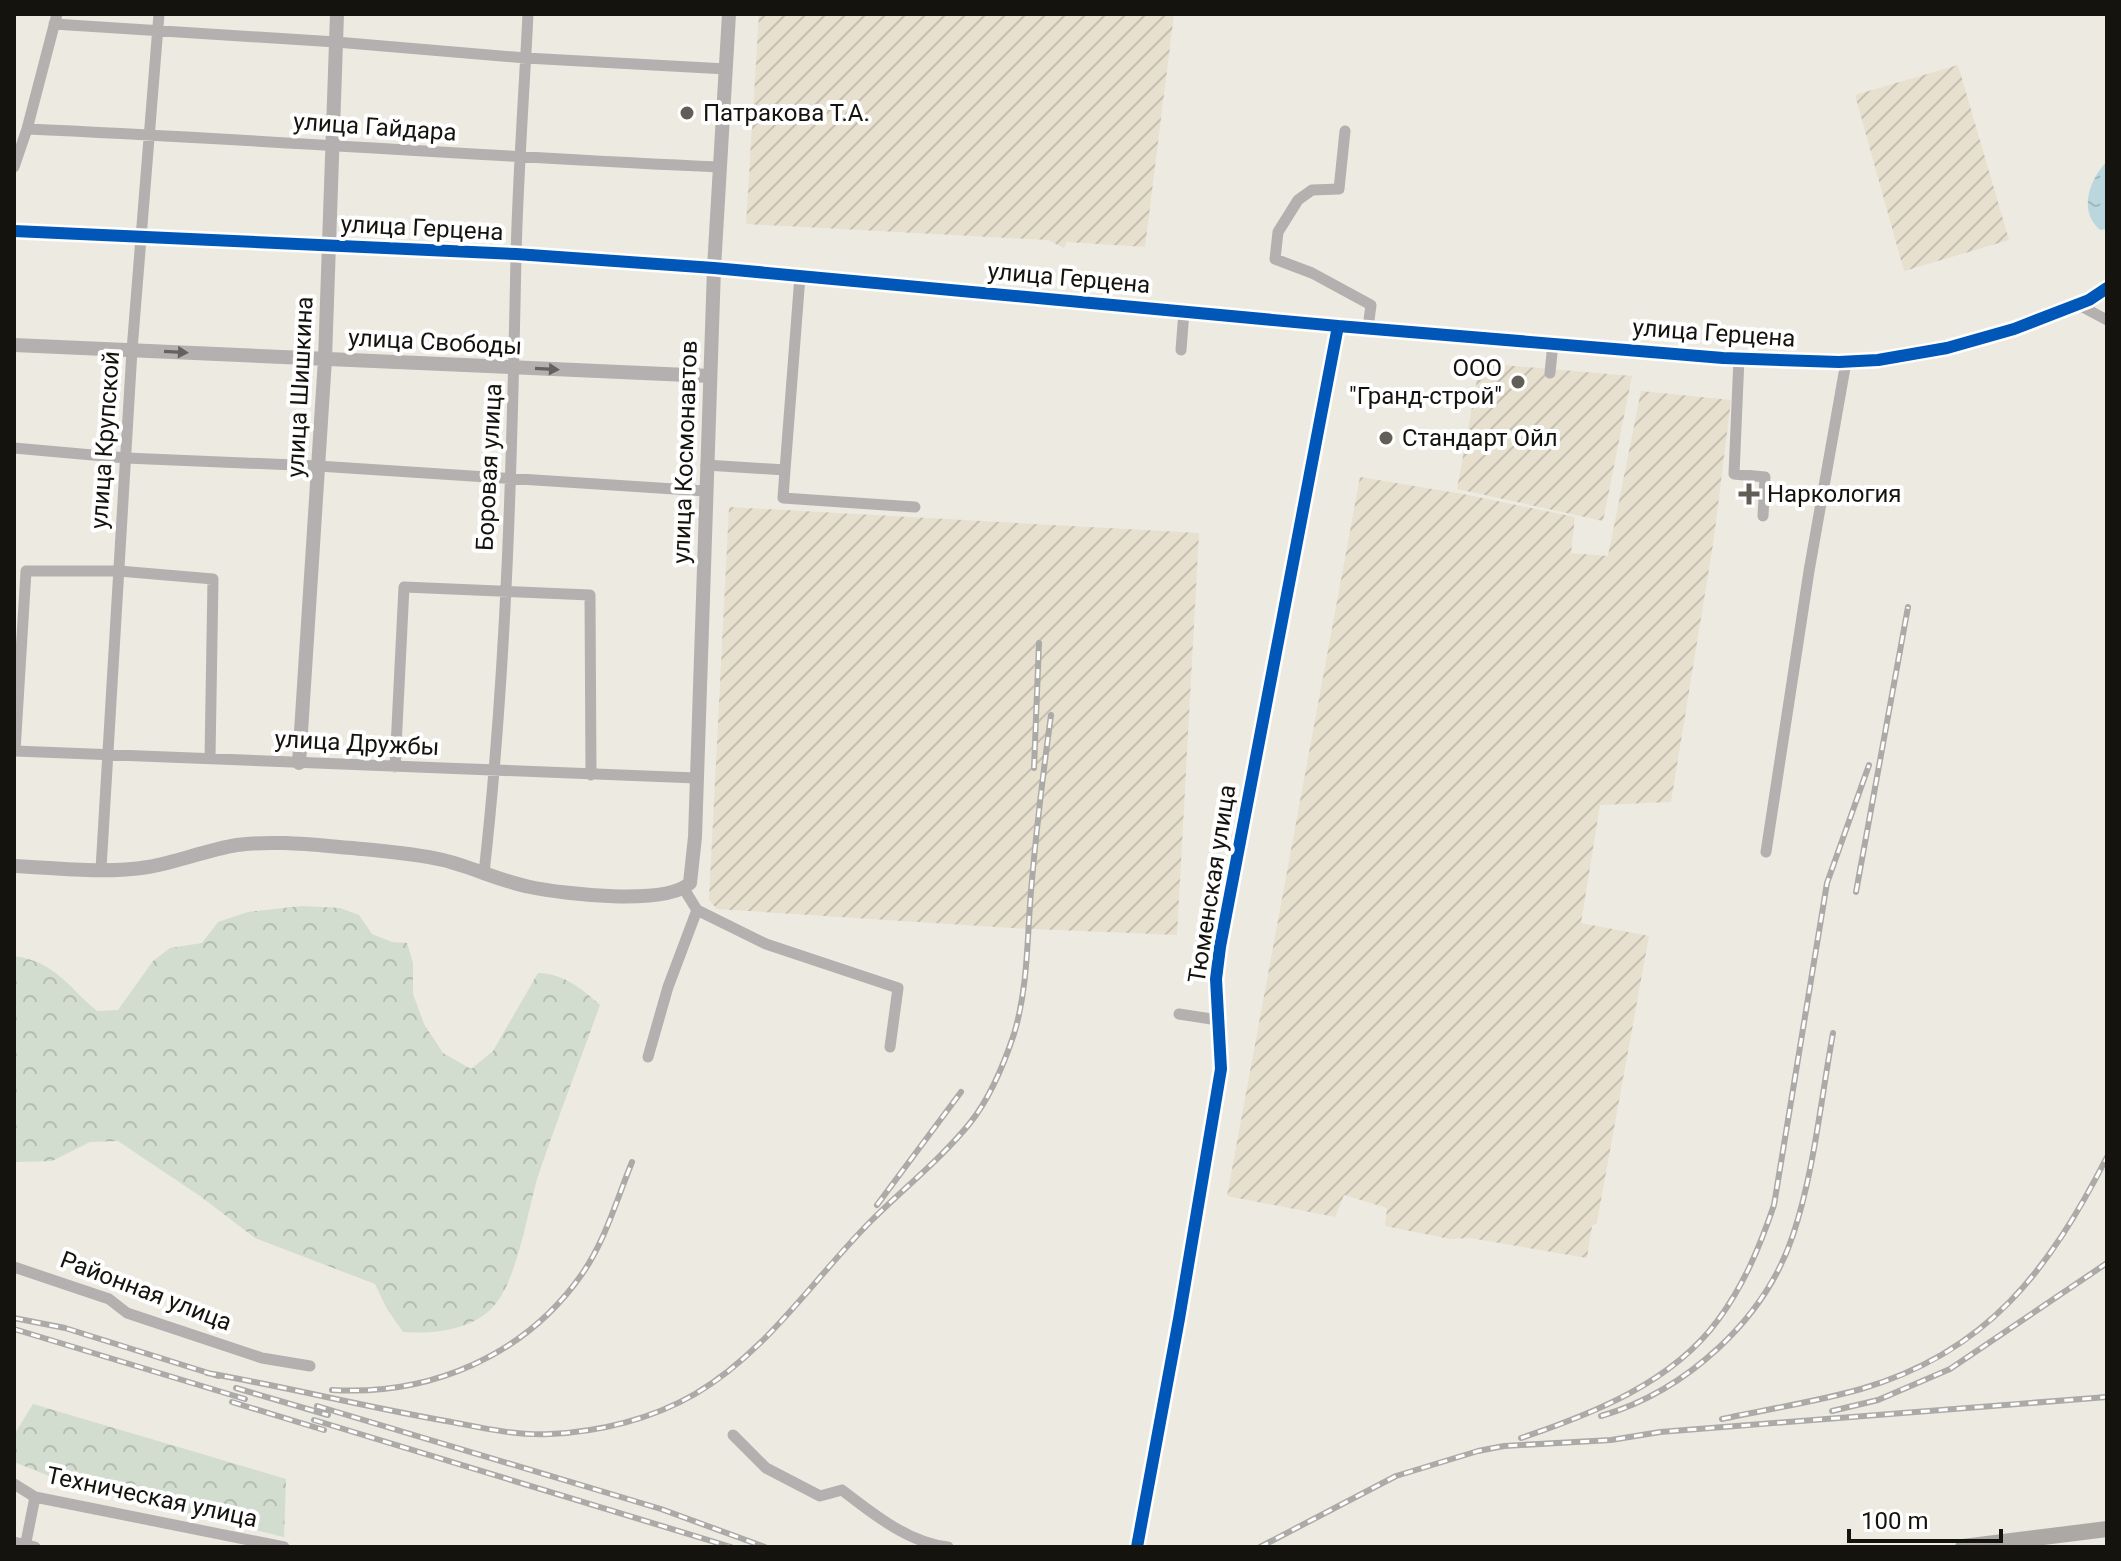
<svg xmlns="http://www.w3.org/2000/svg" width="2121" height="1561" font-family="Roboto,sans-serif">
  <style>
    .industrial { fill: url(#industrial-furrows) }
    .forest { fill: url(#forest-crowns) }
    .water { fill: url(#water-ripples) }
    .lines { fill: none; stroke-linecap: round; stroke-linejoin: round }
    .minor { stroke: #b3b0af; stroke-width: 11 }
    .tertiary { stroke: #b3b0af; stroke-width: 14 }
    .primary { stroke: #aca9a5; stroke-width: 16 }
    .rail-casing { stroke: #acaaa6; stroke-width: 6 }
    .rail { stroke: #fff; stroke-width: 3; stroke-dasharray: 9; stroke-linecap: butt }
    .cycleway-casing { stroke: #fff; stroke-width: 17 }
    .cycleway { stroke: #0057b8; stroke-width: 12 }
    .oneway { fill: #64625e }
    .poi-dot { fill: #615e57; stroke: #fff; stroke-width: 3 }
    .labels { text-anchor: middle; stroke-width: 8; stroke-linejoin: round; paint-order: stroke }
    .poi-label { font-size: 24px; fill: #15130d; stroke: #fff; text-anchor: start }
    .street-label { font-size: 24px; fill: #15130d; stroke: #fff }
  </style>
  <defs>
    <pattern id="industrial-furrows" width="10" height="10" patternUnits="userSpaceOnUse" patternTransform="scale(2)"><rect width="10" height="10" fill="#e7e0cf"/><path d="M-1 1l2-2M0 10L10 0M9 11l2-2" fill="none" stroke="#c5bfb1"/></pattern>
    <pattern id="forest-crowns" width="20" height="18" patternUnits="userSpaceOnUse" patternTransform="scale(2)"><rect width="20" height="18" fill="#d2dccf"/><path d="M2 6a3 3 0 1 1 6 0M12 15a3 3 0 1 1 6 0" fill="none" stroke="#b3bcb1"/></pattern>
    <pattern id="water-ripples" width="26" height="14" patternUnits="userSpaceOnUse" patternTransform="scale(2)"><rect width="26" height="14" fill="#bbd7de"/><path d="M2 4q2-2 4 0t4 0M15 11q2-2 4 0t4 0" fill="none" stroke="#a0b8bd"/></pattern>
  </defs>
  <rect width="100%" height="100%" fill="#edeae1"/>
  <!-- industrial -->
  <path class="industrial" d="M 759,14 L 1174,14 L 1145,247 L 1067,242 L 1064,248 L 1048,240 L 746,224 Z
    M 1958,65 L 2009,240 L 1904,271 L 1855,95 Z
    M 1480,363 L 1632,376 L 1603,521 L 1457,489 Z
    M 1641,391 L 1731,400 L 1714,538 L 1671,802 L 1600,805 L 1581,923 L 1649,936 L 1597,1222 L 1592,1226 L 1587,1258 L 1470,1238 L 1450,1239 L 1385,1226 L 1387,1208 L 1344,1195 L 1335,1217 L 1227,1196 L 1360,477 L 1468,495 L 1575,517 L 1571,553 L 1608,556 Z
    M 729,507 L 1199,533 L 1177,935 L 1012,928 L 717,909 L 709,900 Z"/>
  <!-- forest -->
  <path class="forest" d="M 302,906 L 340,908 L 359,915 L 372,934 L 392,942 L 407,943 L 413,963 L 413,994 L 424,1024 L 443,1053 L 471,1069 L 493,1051 L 538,973 C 564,974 581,988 600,1005 C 580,1061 558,1117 539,1173 C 527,1210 518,1284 490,1310 C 467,1331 431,1334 403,1332 L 387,1309 L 375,1284 L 255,1238 L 200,1196 L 118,1141 L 90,1142 L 52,1161 L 14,1162 L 14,956 C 56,962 67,986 97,1011 L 118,1010 L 153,961 L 170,948 L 202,943 L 218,922 L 248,912 Z
    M 33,1404 L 286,1479 L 284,1537 L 82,1489 L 14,1462 L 14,1435 Z"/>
  <!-- water -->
  <path class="water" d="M 2107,161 L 2107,229 L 2100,230 C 2078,211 2089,180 2107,161 Z"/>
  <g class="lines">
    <!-- minor -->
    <path class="minor" d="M 54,24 L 336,42 L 526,58 L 726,69
      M 27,129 C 258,139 489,157 720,167
      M 1345,131 L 1339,189 L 1312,190 L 1298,200 L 1278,232 L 1275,259 L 1312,273 L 1371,305 L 1368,328
      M 14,167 L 27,129 L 57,14
      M 2077,304 L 2107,320
      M 1338,326 L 1723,358 L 1839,362 L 1878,360 L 1947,348 L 2014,329 L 2089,300 L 2107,288
      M 1181,350 L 1184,311
      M 1739,358 L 1734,474 L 1765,477 L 1763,516
      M 1550,373 L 1553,343
      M 14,448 L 126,458 L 318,466 L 705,491
      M 706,465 L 785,470 L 800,276
      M 785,470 L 783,498 L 915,507
      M 210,758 L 213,579 L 119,571 L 26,571 L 15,751 L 696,778
      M 395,767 L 404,587 L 590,595 L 591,775
      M 1766,852 L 1809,571 L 1846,362
      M 101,869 L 132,350 L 159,14
      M 484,873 C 507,668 512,461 516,256 C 518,175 524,95 528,14
      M 697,910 L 766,944 L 898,988 L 890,1047
      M 1179,1014 L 1218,1020
      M 648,1057 L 668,987 L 697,910 L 684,889
      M 14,1267 L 109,1299 L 127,1313 L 262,1358 L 310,1366
      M 733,1435 L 766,1468 L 820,1496 L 842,1490 C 873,1514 909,1543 948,1547
      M 14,1484 L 35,1497 L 284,1547
      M 14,1542 L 35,1547
      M 25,1547 L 35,1497"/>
    <!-- tertiary -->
    <path class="tertiary" d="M 14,231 L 516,254 L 714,268 L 1338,326 L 1220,947 L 1216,979 L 1221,1069 L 1179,1319 L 1137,1547
      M 14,345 L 710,376
      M 299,763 L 325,359 L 337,14
      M 14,866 C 58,868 104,874 148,867 C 178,862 206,850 237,845 C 274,840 314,845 352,848 C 382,851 413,853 443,860 C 472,867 500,881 530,887 C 563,894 666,906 690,883 L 695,837 L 714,268 L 729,14"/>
    <!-- primary -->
    <path class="primary" d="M 1963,1547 L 2107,1529"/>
    <!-- rail casing -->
    <g class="rail-casing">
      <path id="rail" d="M 1034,768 L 1039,643
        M 1856,892 L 1908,607
        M 877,1205 L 961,1092
        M 14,1318 L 65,1328 L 218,1376
        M 14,1329 L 245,1399
        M 207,1373 C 287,1387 366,1407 446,1421 C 479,1427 516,1436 550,1434 C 599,1432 652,1419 695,1394 C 767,1352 814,1278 872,1220 C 905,1187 941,1159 970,1123 C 990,1098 1004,1064 1014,1034 C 1028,988 1027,939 1031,891 C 1036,832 1043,774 1051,715
        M 236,1388 L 328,1415
        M 332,1390 C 430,1396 525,1356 582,1274 C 605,1241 617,1199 632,1162
        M 232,1402 L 324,1430
        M 317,1406 L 661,1509 L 765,1547
        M 1832,1411 L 1878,1400 L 1950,1369 L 2107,1263
        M 1601,1416 C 1686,1391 1765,1320 1793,1235 C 1814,1172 1821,1099 1833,1033
        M 1722,1419 C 1768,1409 1815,1402 1861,1389 C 1988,1352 2049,1270 2107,1157
        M 314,1420 L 731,1547
        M 1521,1438 C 1592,1414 1672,1383 1718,1320 C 1744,1285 1760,1246 1774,1205 L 1827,883 L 1869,765
        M 1260,1547 L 1396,1476 L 1478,1451 L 1504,1446 L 1611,1440 L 1660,1432 L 2107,1397"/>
    </g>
    <!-- rail -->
    <use href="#rail" class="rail"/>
    <!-- cycleway casing -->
    <g class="cycleway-casing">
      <path id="cycleway" d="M 14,231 L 516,254 L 714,268 L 1338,326 L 1723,358 L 1839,362 L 1878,360 L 1947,348 L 2014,329 L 2089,300 L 2107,288
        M 1137,1547 L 1179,1319 L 1221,1069 L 1216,979 L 1220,947 L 1338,326"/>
    </g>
    <!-- cycleway -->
    <use href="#cycleway" class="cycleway"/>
  </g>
  <!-- one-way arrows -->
  <defs><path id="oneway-solid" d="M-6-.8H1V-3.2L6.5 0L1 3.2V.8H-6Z" transform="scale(2)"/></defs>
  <g class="oneway">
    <use href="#oneway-solid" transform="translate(176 352) rotate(3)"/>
    <use href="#oneway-solid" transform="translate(547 369) rotate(3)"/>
  </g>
  <!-- markers -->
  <g class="poi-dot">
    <circle cx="687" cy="113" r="8"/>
    <circle cx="1518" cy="382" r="8"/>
    <circle cx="1386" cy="438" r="8"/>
    <path d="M1745 482h8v8h8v8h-8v8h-8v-8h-8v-8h8z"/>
  </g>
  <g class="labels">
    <!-- poi labels -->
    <g class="poi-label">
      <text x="703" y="121">Патракова Т.А.</text>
      <text x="1502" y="376" text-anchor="end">ООО<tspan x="1502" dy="28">"Гранд-строй"</tspan></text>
      <text x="1402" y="446">Стандарт Ойл</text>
      <text x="1767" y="502">Наркология</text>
    </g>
    <!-- street labels -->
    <g class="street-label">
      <text transform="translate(375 127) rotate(4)" y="8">улица Гайдара</text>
      <text transform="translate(422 228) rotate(3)" y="8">улица Герцена</text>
      <text transform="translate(1069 278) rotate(5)" y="8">улица Герцена</text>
      <text transform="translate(1714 333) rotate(4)" y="8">улица Герцена</text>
      <text transform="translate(435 342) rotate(3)" y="8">улица Свободы</text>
      <text transform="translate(300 387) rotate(-87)" y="8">улица Шишкина</text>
      <text transform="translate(105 440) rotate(-86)" y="8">улица Крупской</text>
      <text transform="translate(685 452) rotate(-88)" y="8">улица Космонавтов</text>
      <text transform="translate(489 467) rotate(-87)" y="8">Боровая улица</text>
      <text transform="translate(357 743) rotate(3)" y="8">улица Дружбы</text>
      <text transform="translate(1212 884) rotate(-81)" y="8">Тюменская улица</text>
      <text transform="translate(146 1291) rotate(21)" y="8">Районная улица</text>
      <text transform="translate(152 1497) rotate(12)" y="8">Техническая улица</text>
    </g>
  </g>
  <!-- border -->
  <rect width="2121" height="1561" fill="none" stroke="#15130d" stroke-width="32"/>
  <!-- scale -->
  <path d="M1849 1529v12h152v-12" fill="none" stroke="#15130d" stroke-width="4"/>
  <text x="1861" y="1529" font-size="24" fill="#15130d" stroke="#ffffff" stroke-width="6" paint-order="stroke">100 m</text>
</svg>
